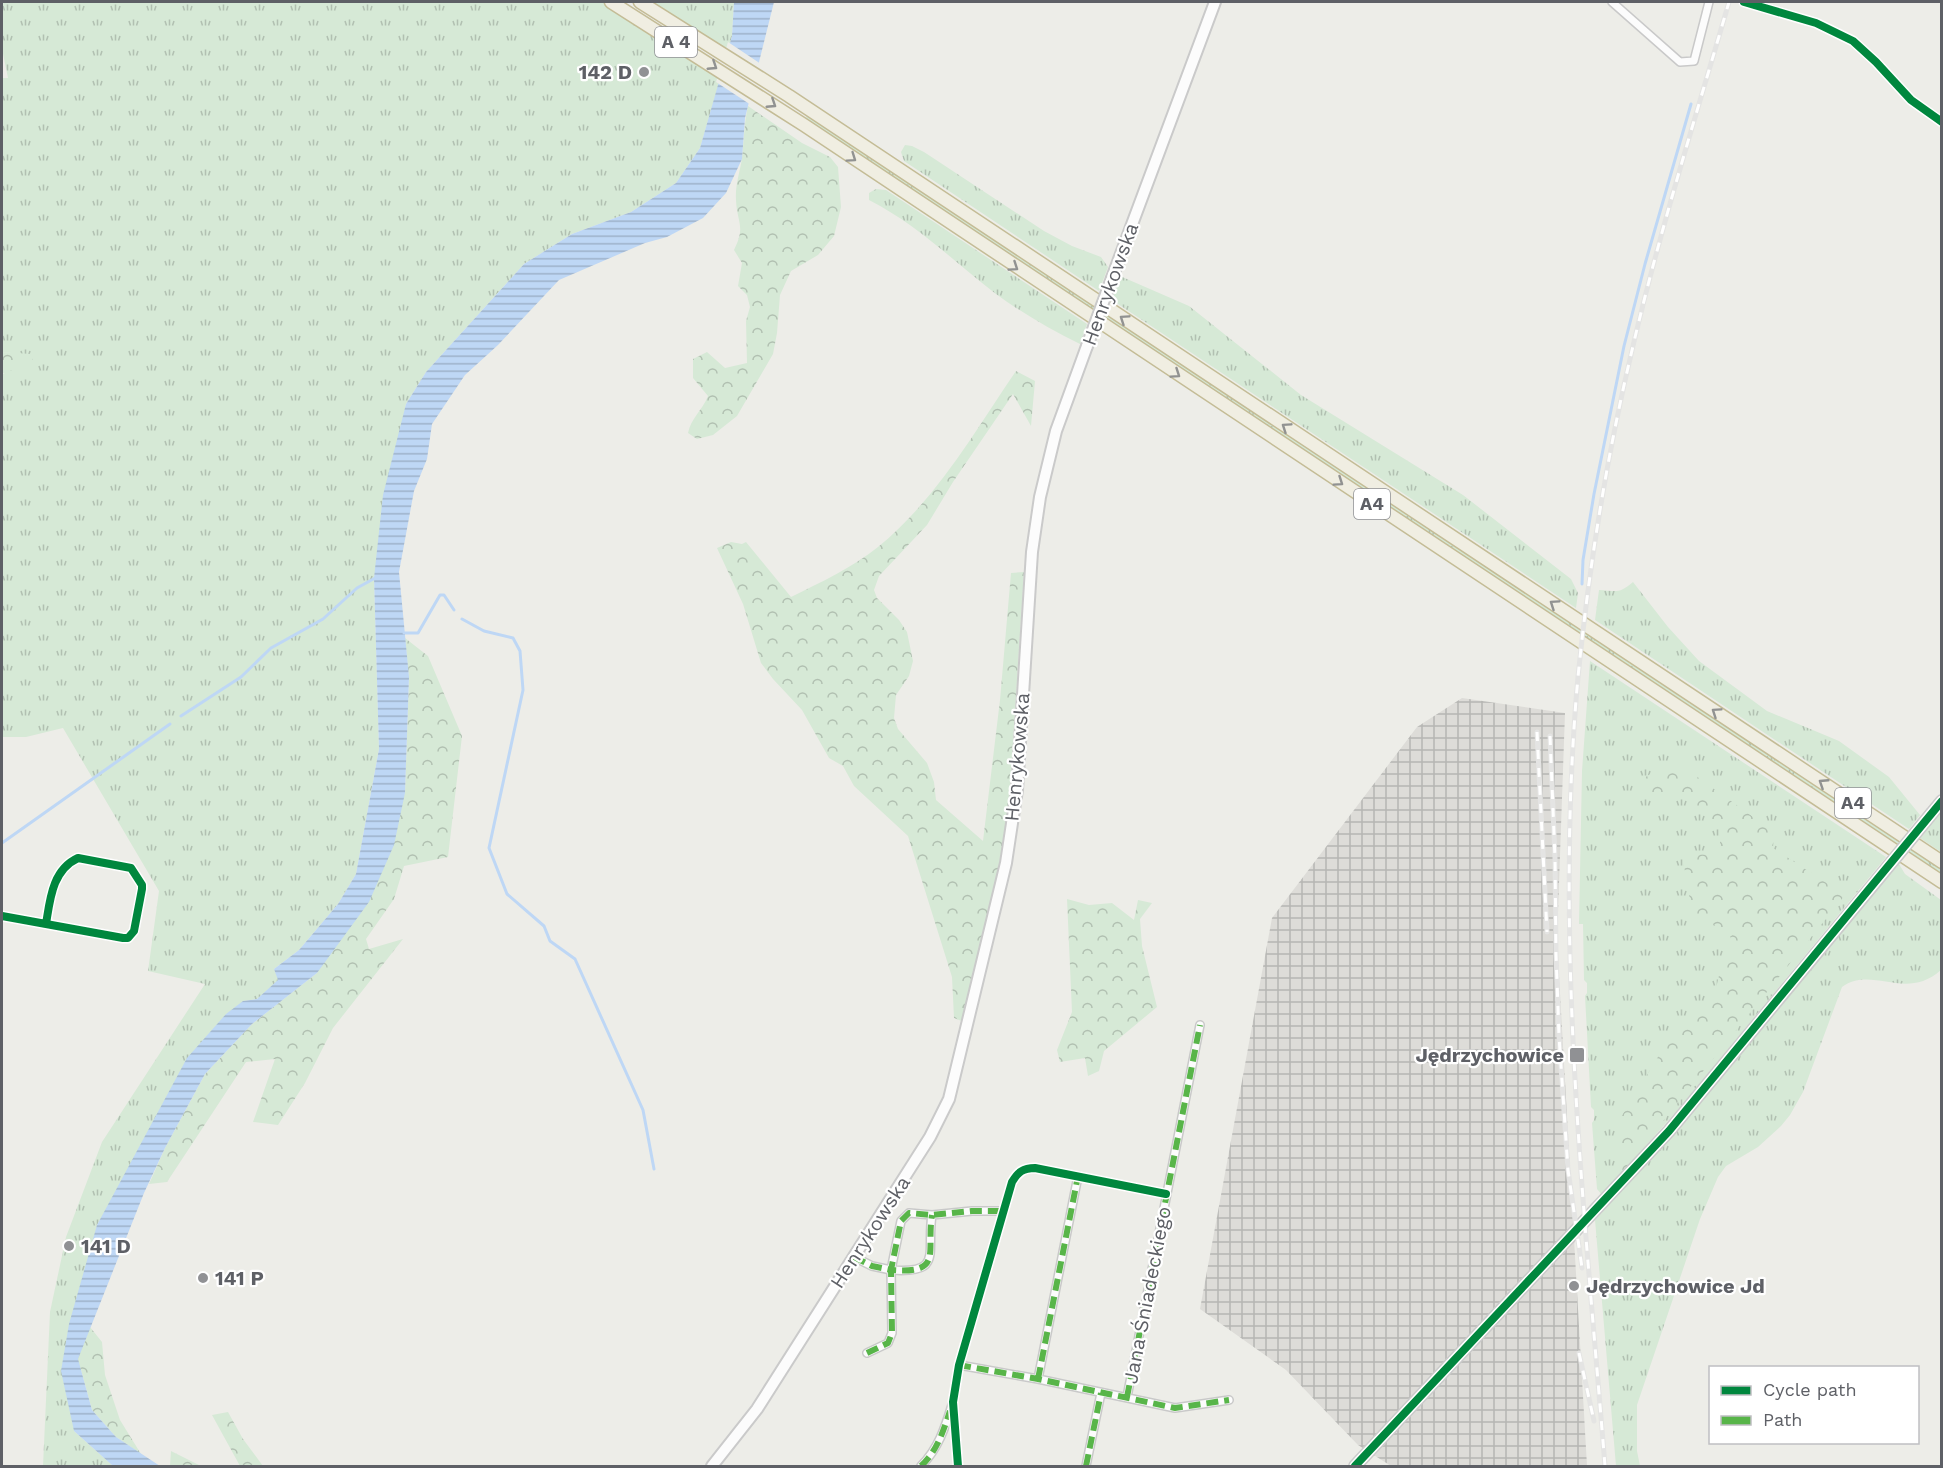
<svg xmlns="http://www.w3.org/2000/svg" width="1943" height="1468" font-family="'Work Sans',sans-serif">
  <style>
    .industrial { fill: url(#industrial-grid) }
    .grass { fill: url(#grass-tufts) }
    .forest { fill: url(#forest-crowns) }
    .water { fill: url(#water-rules) }
    .pier { fill: #edede8 }
    .lines { fill: none; stroke-linecap: round; stroke-linejoin: round }
    .stream { stroke: #bed7f5; stroke-width: 3 }
    .street-casing { stroke: #c9c9c9; stroke-width: 10 }
    .secondary-casing { stroke: #cacaca; stroke-width: 14 }
    .highway-casing { stroke: #c4bc96; stroke-width: 15 }
    .street { stroke: #fcfcfc; stroke-width: 7 }
    .secondary { stroke: #fcfcfc; stroke-width: 10 }
    .highway { stroke: #f0eee2; stroke-width: 12 }
    .rail-casing { stroke: #e4e4e3; stroke-width: 5 }
    .rail { stroke: #fff; stroke-width: 3; stroke-dasharray: 9; stroke-linecap: butt }
    .secondary-bridge-casing { stroke: #cacaca; stroke-width: 14; stroke-linecap: butt }
    .secondary-bridge { stroke: #fcfcfc; stroke-width: 10 }
    .quiet { stroke: #58b549; stroke-width: 6; stroke-dasharray: 12 6; stroke-linecap: butt }
    .cycleway-casing { stroke: #fff; stroke-width: 11 }
    .cycleway { stroke: #00873e; stroke-width: 8 }
    .oneway { stroke: #919291 }
    .poi-dot { fill: #909194; stroke: #fff; stroke-width: 2 }
    .labels { text-anchor: middle; stroke-width: 4.5; stroke-linejoin: round; paint-order: stroke }
    .shield { fill: #fff; stroke: #8e9094; stroke-width: 1.5 }
    .shield-label { font-size: 18px; font-weight: bold; fill: #5e6066 }
    .poi-label { font-size: 20px; font-weight: bold; fill: #5e6066; stroke: #fff; text-anchor: start }
    .street-label { font-size: 20px; fill: #5e6066; stroke: #fff }
  </style>
  <defs>
    <pattern id="industrial-grid" width="8" height="8" patternUnits="userSpaceOnUse" patternTransform="scale(1.5)"><rect width="8" height="8" fill="#dddcd8"/><path d="M0 4h8M4 0v8" fill="none" stroke="#b6b6b3"/></pattern>
    <pattern id="grass-tufts" width="24" height="20" patternUnits="userSpaceOnUse" patternTransform="scale(1.5)"><rect width="24" height="20" fill="#d6e9d6"/><path d="M3 7l-1-3M5 7V3M7 7l1-3M15 17l-1-3M17 17v-4M19 17l1-3" fill="none" stroke="#b1c0b1"/></pattern>
    <pattern id="forest-crowns" width="20" height="18" patternUnits="userSpaceOnUse" patternTransform="scale(1.5)"><rect width="20" height="18" fill="#d6e9d6"/><path d="M2 6a3 3 0 1 1 6 0M12 15a3 3 0 1 1 6 0" fill="none" stroke="#b1c0b1"/></pattern>
    <pattern id="water-rules" width="6" height="5" patternUnits="userSpaceOnUse" patternTransform="scale(1.5)"><rect width="6" height="5" fill="#bed7f5"/><path d="M0 2.5h6" fill="none" stroke="#9eb2ca"/></pattern>
  </defs>
  <rect width="100%" height="100%" fill="#edede8"/>
  <!-- industrial -->
  <path class="industrial" d="M 1462,698 L 1565,713 L 1557,941 L 1587,1466 L 1391,1466 L 1358,1445 L 1286,1370 L 1200,1309 L 1272,918 L 1417,727 Z"/>
  <!-- grass -->
  <path class="grass" d="M 2,2 L 607,2 L 722,73 L 700,148 L 676,183 L 631,212 L 572,234 L 524,264 L 426,372 L 406,404 L 374,578 L 379,749 L 356,874 L 338,904 L 299,950 L 274,969 L 279,980 L 257,999 L 243,1001 L 97,1225 L 74,1431 L 113,1466 L 43,1466 L 50,1312 L 66,1237 L 102,1142 L 205,984 L 148,971 L 159,891 L 63,728 L 26,737 L 2,737 L 2,374 L 4,374 L 11,353 L 2,352 L 2,78 L 8,78 L 2,49 Z
    M 641,2 L 734,2 L 732,36 L 727,55 Z
    M 807,114 L 1941,869 L 1941,876 L 806,119 Z
    M 905,145 L 912,146 L 924,152 L 1044,231 L 1072,246 L 1101,257 L 1108,267 L 1099,291 L 904,161 L 901,152 Z
    M 876,189 L 886,190 L 1087,324 L 1080,344 C 1051,330 1022,313 996,294 C 953,261 918,225 869,200 L 869,193 Z
    M 1120,276 L 1189,306 L 1301,395 L 1463,495 L 1571,579 L 1578,593 L 1576,608 L 1112,300 Z
    M 1633,582 L 1668,627 L 1699,661 L 1767,711 L 1839,741 L 1889,777 L 1920,815 L 1909,829 L 1595,620 L 1599,590 C 1617,591 1619,594 1633,582 Z
    M 1590,661 L 1886,857 L 1682,1105 L 1602,1195 L 1597,1189 L 1592,1123 L 1594,1120 L 1594,1110 L 1591,1107 L 1585,996 L 1587,993 L 1587,983 L 1584,980 L 1583,924 L 1579,924 L 1582,771 Z
    M 1941,811 L 1941,852 L 1920,838 Z
    M 1899,864 L 1905,874 L 1941,900 L 1941,970 C 1905,1002 1873,965 1842,987 L 1803,1092 L 1790,1115 L 1781,1126 L 1758,1147 L 1726,1166 L 1718,1177 L 1700,1219 L 1637,1405 L 1637,1451 L 1640,1466 L 1616,1466 L 1595,1220 L 1668,1140 Z"/>
  <!-- forest -->
  <path class="forest" d="M 748,106 L 802,143 L 830,157 L 838,167 L 841,207 L 834,236 L 818,255 L 791,271 L 780,295 L 777,333 L 773,354 L 737,416 L 713,435 L 697,439 L 688,433 C 691,418 702,411 708,396 L 693,378 L 693,359 L 707,352 L 725,368 L 747,363 L 746,321 L 750,307 L 747,295 L 738,286 L 742,263 L 734,250 C 746,226 737,223 736,200 C 735,185 740,172 742,158 C 744,140 744,123 748,106 Z
    M 2,352 L 31,354 L 33,362 L 2,374 Z
    M 1016,371 L 1035,381 L 1031,426 L 1013,394 L 953,482 L 927,525 L 879,576 L 874,590 L 877,598 L 899,620 L 907,632 L 913,661 L 909,676 L 896,695 L 894,718 L 898,729 L 927,763 L 934,782 L 936,800 L 983,841 L 1000,700 L 1011,573 L 1024,572 L 1008,820 L 1002,863 L 964,1022 L 954,1018 L 952,977 L 908,836 L 854,786 L 843,766 L 829,758 L 802,710 L 773,679 L 761,663 L 743,604 L 717,548 L 731,542 L 742,544 L 746,542 L 791,597 C 821,582 852,568 878,547 C 936,500 975,431 1016,371 Z
    M 405,638 L 428,656 L 462,736 L 448,857 L 404,866 L 394,899 L 366,939 L 369,949 L 403,939 L 333,1028 L 305,1083 L 278,1125 L 253,1122 L 275,1059 L 246,1062 L 167,1182 L 149,1184 L 165,1148 L 205,1074 L 252,1024 L 317,973 L 405,793 L 409,678 Z
    M 1671,761 L 1696,776 L 1774,832 L 1773,848 L 1845,895 L 1618,1177 L 1618,1122 L 1669,1039 L 1690,1019 L 1710,1013 L 1723,959 L 1732,935 L 1692,912 L 1682,854 L 1721,855 L 1719,828 C 1686,795 1685,785 1637,799 L 1641,780 Z
    M 1067,899 L 1089,905 L 1112,903 L 1134,920 L 1138,900 L 1152,903 L 1140,919 L 1142,946 L 1157,1007 L 1104,1051 L 1099,1071 L 1088,1076 L 1085,1058 L 1060,1062 L 1057,1050 L 1072,1012 Z
    M 90,1327 L 102,1342 L 105,1375 L 120,1420 L 141,1454 L 116,1437 L 92,1410 L 78,1359 Z
    M 228,1412 L 243,1439 L 263,1466 L 240,1466 L 212,1415 Z
    M 171,1451 L 201,1466 L 170,1466 Z"/>
  <!-- water -->
  <path class="water" d="M 734,2 L 774,2 L 745,118 L 742,159 L 726,193 L 703,218 L 667,237 L 645,243 L 559,280 L 498,345 L 465,375 L 432,424 L 427,459 L 414,491 L 399,572 L 409,677 L 405,793 L 394,845 L 369,902 L 317,973 L 252,1024 L 205,1074 L 165,1148 L 144,1193 L 78,1359 L 92,1410 L 116,1437 L 160,1466 L 113,1466 L 74,1431 L 61,1371 L 69,1324 L 97,1225 L 187,1058 L 226,1014 L 243,1001 L 257,999 L 278,980 L 274,969 L 299,950 L 338,904 L 356,874 L 379,749 L 374,578 L 383,495 L 406,404 L 426,372 L 524,264 L 572,234 L 631,212 L 676,183 L 700,148 L 732,36 Z"/>
  <!-- pier -->
  <path class="pier" d="M 728,42 L 761,64 L 751,105 L 716,82 Z"/>
  <g class="lines">
    <!-- stream -->
    <path class="stream" d="M 1582,584 L 1583,560 L 1594,494 L 1624,346 L 1645,264 L 1691,104
      M 462,619 L 484,631 L 513,638 L 520,651 L 523,690 L 489,848 L 507,894 L 544,926 L 550,941 L 575,959 L 643,1110 L 654,1169
      M 404,633 L 418,633 L 440,595 L 444,595 L 454,610
      M 181,716 L 241,677 L 271,648 L 323,619 L 357,588 L 377,577
      M 2,843 L 170,724"/>
    <!-- street casing -->
    <g class="street-casing">
      <path id="street" d="M 1612,2 L 1680,62 L 1694,61 L 1709,2
        M 1744,2 L 1816,23 L 1853,41 L 1876,62 L 1911,100 L 1942,122
        M 2,916 L 123,938 L 128,938 L 134,931 L 142,889 L 142,885 L 131,868 L 78,858 C 52,870 50,900 46,924
        M 854,1257 L 872,1266 L 891,1270 L 901,1221 L 909,1213 L 932,1215 L 972,1211 L 1004,1211
        M 867,1353 L 888,1343 L 892,1333 L 891,1270 C 944,1274 926,1253 932,1215
        M 959,1365 L 1038,1379 L 1175,1408 L 1229,1400
        M 1038,1379 L 1078,1176
        M 1127,1397 L 1200,1025
        M 921,1466 C 938,1449 945,1428 952,1405
        M 958,1466 L 953,1402 L 959,1365 L 1012,1182 C 1018,1172 1023,1168 1035,1168 L 1166,1194
        M 1086,1466 L 1101,1393"/>
    </g>
    <!-- secondary casing -->
    <g class="secondary-casing">
      <path id="secondary" d="M 1112,278 L 1215,2
        M 1932,813 L 1942,801
        M 712,1466 L 757,1409 L 930,1137 L 949,1099 L 1006,863 L 1017,790 L 1032,552 L 1040,497 L 1056,431 L 1087,346
        M 1355,1466 L 1669,1131 L 1877,880"/>
    </g>
    <!-- highway casing -->
    <g class="highway-casing">
      <path id="highway" d="M 611,2 L 804,125 L 1942,882
        M 640,2 L 789,96 L 1942,862"/>
    </g>
    <!-- street -->
    <use href="#street" class="street"/>
    <!-- secondary -->
    <use href="#secondary" class="secondary"/>
    <!-- highway -->
    <use href="#highway" class="highway"/>
    <!-- rail casing -->
    <g class="rail-casing">
      <path id="rail" d="M 1537,732 L 1547,932
        M 1550,736 L 1555,858 L 1556,954 L 1559,1036 L 1568,1170 L 1582,1268
        M 1579,1353 L 1594,1421
        M 1605,1466 C 1584,1204 1554,940 1578,677 C 1589,566 1607,455 1633,346 C 1660,230 1696,116 1729,2"/>
    </g>
    <!-- rail -->
    <use href="#rail" class="rail"/>
    <!-- secondary-bridge casing -->
    <g class="secondary-bridge-casing">
      <path id="secondary-bridge" d="M 1087,346 L 1112,278
        M 1877,880 L 1932,813"/>
    </g>
    <!-- secondary-bridge -->
    <use href="#secondary-bridge" class="secondary-bridge"/>
    <!-- quiet -->
    <path class="quiet" d="M 854,1257 L 872,1266 L 891,1270 L 901,1221 L 909,1213 L 932,1215 L 972,1211 L 1004,1211
      M 867,1353 L 888,1343 L 892,1333 L 891,1270 C 944,1274 926,1253 932,1215
      M 959,1365 L 1038,1379 L 1175,1408 L 1229,1400
      M 1038,1379 L 1078,1176
      M 1127,1397 L 1200,1025
      M 921,1466 C 937,1451 943,1432 950,1411
      M 1086,1466 L 1101,1393"/>
    <!-- cycleway casing -->
    <g class="cycleway-casing">
      <path id="cycleway" d="M 1744,2 L 1816,23 L 1853,41 L 1876,62 L 1911,100 L 1942,122
        M 2,916 L 123,938 L 128,938 L 134,931 L 142,889 L 142,885 L 131,868 L 78,858 C 52,870 50,900 46,924
        M 958,1466 L 953,1402 L 959,1365 L 1012,1182 C 1018,1172 1023,1168 1035,1168 L 1166,1194
        M 1355,1466 L 1669,1131 L 1942,801"/>
    </g>
    <!-- cycleway -->
    <use href="#cycleway" class="cycleway"/>
  </g>
  <!-- one-way arrows -->
  <defs><path id="oneway-chevron" d="M-2-3.5L2.5 0L-2 3.5" fill="none" stroke-width="1.6" stroke-linecap="round" stroke-linejoin="round" transform="scale(1.5)"/></defs>
  <g class="oneway">
    <use href="#oneway-chevron" transform="translate(713 66) rotate(33)"/>
    <use href="#oneway-chevron" transform="translate(772 104) rotate(33)"/>
    <use href="#oneway-chevron" transform="translate(852 158) rotate(35)"/>
    <use href="#oneway-chevron" transform="translate(1014 267) rotate(34)"/>
    <use href="#oneway-chevron" transform="translate(1124 319) rotate(-146)"/>
    <use href="#oneway-chevron" transform="translate(1176 374) rotate(34)"/>
    <use href="#oneway-chevron" transform="translate(1286 427) rotate(-146)"/>
    <use href="#oneway-chevron" transform="translate(1339 482) rotate(34)"/>
    <use href="#oneway-chevron" transform="translate(1554 604) rotate(-146)"/>
    <use href="#oneway-chevron" transform="translate(1716 712) rotate(-146)"/>
    <use href="#oneway-chevron" transform="translate(1823 783) rotate(-147)"/>
  </g>
  <!-- markers -->
  <g class="poi-dot">
    <circle cx="644" cy="72" r="6"/>
    <rect x="1569" y="1047" width="16" height="16" rx="3"/>
    <circle cx="69" cy="1246" r="6"/>
    <circle cx="203" cy="1278" r="6"/>
    <circle cx="1574" cy="1286" r="6"/>
  </g>
  <g class="labels">
    <!-- shield labels -->
    <g class="shield">
      <rect x="655" y="27" width="42" height="30" rx="4.5"/>
      <rect x="1354" y="489" width="36" height="30" rx="4.5"/>
      <rect x="1835" y="788" width="36" height="30" rx="4.5"/>
    </g>
    <g class="shield-label">
      <text x="676" y="48">A 4</text>
      <text x="1372" y="510">A4</text>
      <text x="1853" y="809">A4</text>
    </g>
    <!-- poi labels -->
    <g class="poi-label">
      <text x="632" y="79" text-anchor="end">142 D</text>
      <text x="1564" y="1062" text-anchor="end">Jędrzychowice</text>
      <text x="81" y="1253">141 D</text>
      <text x="215" y="1285">141 P</text>
      <text x="1586" y="1293">Jędrzychowice Jd</text>
    </g>
    <!-- street labels -->
    <g class="street-label">
      <text transform="translate(1110 284) rotate(-70)" y="7">Henrykowska</text>
      <text transform="translate(1017 757) rotate(-85)" y="7">Henrykowska</text>
      <text transform="translate(870 1232) rotate(-57)" y="7">Henrykowska</text>
      <text transform="translate(1147 1295) rotate(-79)" y="7">Jana Śniadeckiego</text>
    </g>
  </g>
  <!-- border -->
  <rect width="1943" height="1468" fill="none" stroke="#5e6066" stroke-width="6"/>
  <!-- legend -->
  <rect x="1709" y="1366" width="210" height="78" fill="#ffffff" stroke="#bfbfc2" stroke-width="1.5"/>
  <rect x="1721" y="1386" width="30" height="9" fill="#00873e" stroke="#bfbfc2" stroke-width="1.5"/>
  <text x="1763" y="1396" font-size="18" fill="#5e6066">Cycle path</text>
  <rect x="1721" y="1416" width="30" height="9" fill="#58b549" stroke="#bfbfc2" stroke-width="1.5"/>
  <text x="1763" y="1426" font-size="18" fill="#5e6066">Path</text>
</svg>
